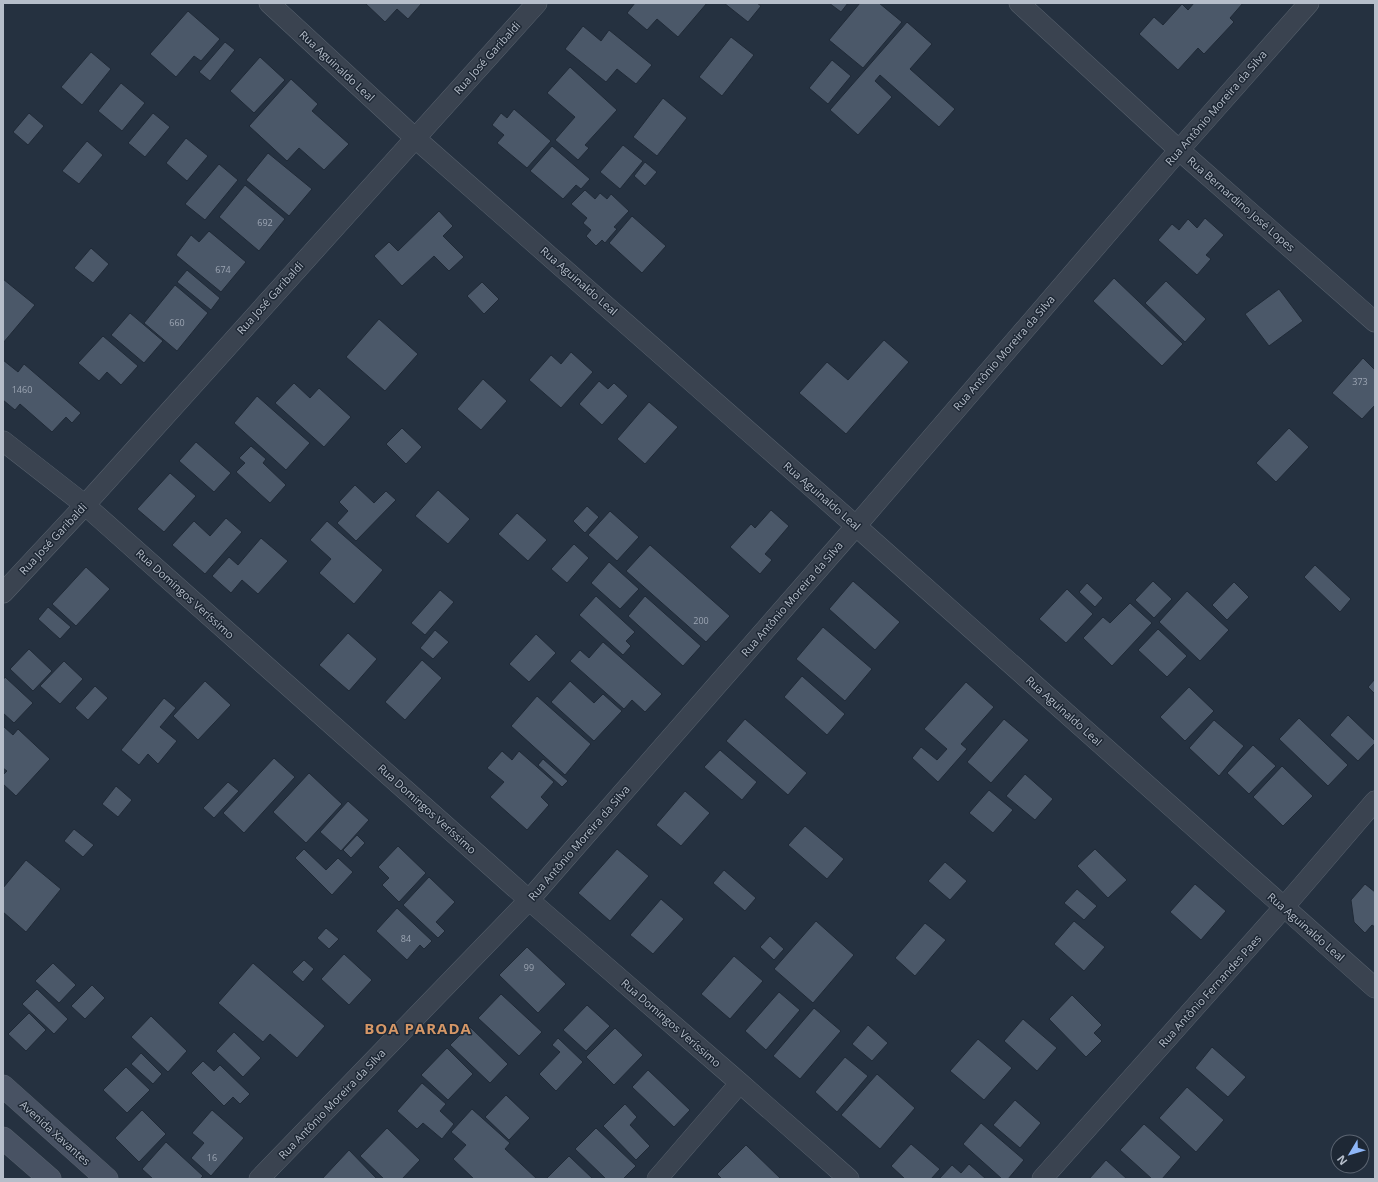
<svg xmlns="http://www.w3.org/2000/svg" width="1378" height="1182" font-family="'Open Sans',sans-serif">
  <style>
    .building { fill: #4b5869; stroke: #202a37 }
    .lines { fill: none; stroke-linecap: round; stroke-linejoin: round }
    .street-casing { stroke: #57616d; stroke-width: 21 }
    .secondary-casing { stroke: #57616d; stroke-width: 23 }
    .street { stroke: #3a4350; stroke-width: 20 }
    .secondary { stroke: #485263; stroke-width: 22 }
    .labels { text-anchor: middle; stroke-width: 3; stroke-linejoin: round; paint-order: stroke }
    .number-label { font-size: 9px; fill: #9ba4b2 }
    .street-label { font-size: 11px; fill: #b6beca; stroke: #1e2835 }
    .district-label { font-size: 15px; font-weight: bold; letter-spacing: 1px; fill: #d59767; stroke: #1e2835 }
  </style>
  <rect width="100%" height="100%" fill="#253140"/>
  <!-- building -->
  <path class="building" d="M 365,3 L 422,3 L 408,19 L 397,9 L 385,22 Z
    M 635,3 L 707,3 L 678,37 L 657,19 L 647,30 L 627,13 Z
    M 724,3 L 757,3 L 761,6 L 748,22 Z
    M 829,3 L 848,3 L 841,12 Z
    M 860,3 L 879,3 L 902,22 L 863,68 L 829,40 Z
    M 1194,3 L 1243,3 L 1230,18 L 1234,22 L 1204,54 L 1198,48 L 1178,70 L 1139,34 L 1154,17 L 1163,25 L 1182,4 L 1188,10 Z
    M 188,11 L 220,39 L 201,61 L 194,56 L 176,77 L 150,54 Z
    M 907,22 L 932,44 L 910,69 L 955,109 L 939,127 L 880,75 L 875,81 L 892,97 L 858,135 L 830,110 Z
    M 583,26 L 601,41 L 609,30 L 652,65 L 636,84 L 617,69 L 606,82 L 565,49 Z
    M 731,37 L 754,55 L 722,96 L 699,77 Z
    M 225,42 L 235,50 L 210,81 L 199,72 Z
    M 91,52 L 111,69 L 82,105 L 61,87 Z
    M 260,57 L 285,80 L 254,113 L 230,91 Z
    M 832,60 L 851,76 L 828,104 L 809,88 Z
    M 570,67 L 617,110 L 585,145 L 589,148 L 578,160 L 555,140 L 575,117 L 547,93 Z
    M 291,79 L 318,104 L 312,111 L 349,144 L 324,170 L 299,148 L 287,161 L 249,126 Z
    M 121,83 L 145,103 L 122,131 L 98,111 Z
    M 663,98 L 687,118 L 657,156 L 633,137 Z
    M 514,109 L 551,141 L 527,168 L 497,143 L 504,135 L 492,125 L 501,113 L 507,118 Z
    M 29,113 L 44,126 L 28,145 L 13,132 Z
    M 153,113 L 170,127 L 145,157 L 128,143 Z
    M 186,138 L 208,156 L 187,181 L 166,163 Z
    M 87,141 L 103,155 L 79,184 L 62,171 Z
    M 623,145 L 643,161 L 620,189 L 600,172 Z
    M 552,146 L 590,179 L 581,189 L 576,185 L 563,199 L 530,171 Z
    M 268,153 L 312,189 L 289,216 L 246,180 Z
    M 645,162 L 657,172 L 645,186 L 634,176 Z
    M 219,164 L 238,180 L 205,220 L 185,204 Z
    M 245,185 L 285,219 L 259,251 L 219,217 Z
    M 585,190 L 595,199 L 600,193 L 607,199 L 611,194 L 629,211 L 614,227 L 617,229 L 610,237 L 605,243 L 602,240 L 596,246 L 586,236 L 591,230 L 583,223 L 587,218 L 571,204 Z
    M 439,211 L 453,226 L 443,236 L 464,257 L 449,271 L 434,256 L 402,286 L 374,256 L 389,242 L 398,251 Z
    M 632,216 L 666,246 L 642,273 L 609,243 Z
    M 1205,218 L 1224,235 L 1206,255 L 1211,259 L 1197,275 L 1158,240 L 1172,224 L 1179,230 L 1188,219 L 1197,228 Z
    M 209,231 L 246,262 L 221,292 L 176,255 L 191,235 L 199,242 Z
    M 91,248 L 109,264 L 93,283 L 74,268 Z
    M 187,270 L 220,298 L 211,310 L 177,282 Z
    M 1114,278 L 1183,344 L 1162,366 L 1093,301 Z
    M 3,279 L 35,305 L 3,343 Z
    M 1166,281 L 1206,319 L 1185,342 L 1145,303 Z
    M 482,282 L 499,299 L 484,314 L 467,296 Z
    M 175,285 L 208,313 L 177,351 L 144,323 Z
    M 1279,289 L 1303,321 L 1269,346 L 1245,314 Z
    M 130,313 L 163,341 L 144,363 L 111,335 Z
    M 379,319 L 418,354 L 385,391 L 346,357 Z
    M 103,336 L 138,366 L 121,385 L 107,372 L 99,381 L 78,363 Z
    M 884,340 L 909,362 L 846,434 L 799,393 L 827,362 L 848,380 Z
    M 571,352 L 593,372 L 561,408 L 529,380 L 551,355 L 561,364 Z
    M 1363,358 L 1375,370 L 1375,405 L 1362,419 L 1332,393 Z
    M 3,360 L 18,372 L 24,364 L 81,413 L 72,423 L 66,417 L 52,432 L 20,404 L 15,410 L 3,400 Z
    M 483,379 L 507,401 L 481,430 L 457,409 Z
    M 599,381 L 608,389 L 614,383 L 628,396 L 602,425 L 579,404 Z
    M 294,383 L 310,398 L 319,388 L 351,417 L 324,447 L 275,403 Z
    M 257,396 L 310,443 L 286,470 L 234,423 Z
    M 649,402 L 678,427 L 645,464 L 617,439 Z
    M 402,428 L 422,447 L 406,464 L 386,444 Z
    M 1289,428 L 1309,447 L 1276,482 L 1256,463 Z
    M 196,442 L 231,473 L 214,492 L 179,461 Z
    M 251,446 L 266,459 L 263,463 L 286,485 L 270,503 L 236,472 L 245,463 L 239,458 Z
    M 170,473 L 196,496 L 164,532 L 137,509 Z
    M 355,485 L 374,503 L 386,491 L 396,500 L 356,541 L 337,523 L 348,511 L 339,502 Z
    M 438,490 L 470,519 L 448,544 L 415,516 Z
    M 587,506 L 599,517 L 585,533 L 573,521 Z
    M 771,510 L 789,526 L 765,554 L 772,560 L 760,574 L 730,547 L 751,524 L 755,528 Z
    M 610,511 L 639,537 L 617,561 L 588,535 Z
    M 517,513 L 547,540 L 528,561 L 498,534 Z
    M 226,518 L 242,532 L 205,574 L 172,545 L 194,521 L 210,536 Z
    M 327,521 L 383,570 L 354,604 L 319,573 L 331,559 L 310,540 Z
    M 261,538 L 288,561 L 258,594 L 242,580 L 231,593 L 212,576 L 229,557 L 238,565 Z
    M 574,544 L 589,558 L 567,583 L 551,569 Z
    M 650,545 L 730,616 L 706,642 L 626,571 Z
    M 609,562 L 639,589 L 620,609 L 591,583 Z
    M 1315,565 L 1351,599 L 1340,612 L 1304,577 Z
    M 86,567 L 110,589 L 76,626 L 52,604 Z
    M 853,581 L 900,622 L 875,650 L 829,609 Z
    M 1153,581 L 1172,599 L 1154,618 L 1135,600 Z
    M 1234,582 L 1249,597 L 1227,620 L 1212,605 Z
    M 1087,583 L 1103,598 L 1095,607 L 1079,592 Z
    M 1067,589 L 1093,614 L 1066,643 L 1039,619 Z
    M 440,590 L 454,602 L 425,635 L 411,623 Z
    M 1187,591 L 1229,630 L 1200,661 L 1159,622 Z
    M 596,596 L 635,632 L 626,641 L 631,646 L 623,655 L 579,615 Z
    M 645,596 L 701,646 L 683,666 L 628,616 Z
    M 1130,603 L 1152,623 L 1112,666 L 1083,638 L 1103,617 L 1110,623 Z
    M 48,607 L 71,627 L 60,639 L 38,619 Z
    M 823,627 L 872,669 L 845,701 L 796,659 Z
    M 1158,629 L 1187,656 L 1167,677 L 1138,650 Z
    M 435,630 L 449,642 L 433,659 L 420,648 Z
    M 348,633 L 377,659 L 349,691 L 319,665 Z
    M 536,634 L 556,653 L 529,682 L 509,664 Z
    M 603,642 L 662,694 L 645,712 L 632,700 L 624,709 L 570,661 L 580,650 L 589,658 Z
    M 29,649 L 52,671 L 33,691 L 10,669 Z
    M 422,660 L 442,678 L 405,720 L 385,702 Z
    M 64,661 L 83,679 L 60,704 L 40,686 Z
    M 802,676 L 845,714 L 827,735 L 784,697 Z
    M 5,677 L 33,703 L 14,723 L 3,713 L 3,680 Z
    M 1375,679 L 1375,694 L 1368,687 Z
    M 205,681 L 231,705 L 198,740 L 173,716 Z
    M 570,681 L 594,703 L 603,694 L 622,711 L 594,741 L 551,702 Z
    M 966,682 L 994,707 L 961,744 L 967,749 L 938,782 L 912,758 L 921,747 L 937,760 L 947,749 L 924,729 Z
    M 95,686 L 108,698 L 88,720 L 75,708 Z
    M 1189,687 L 1214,711 L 1185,741 L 1160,717 Z
    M 537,696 L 591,744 L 565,775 L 511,726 Z
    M 164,698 L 176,708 L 160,727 L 177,741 L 158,764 L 148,754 L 139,765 L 121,750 Z
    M 1348,715 L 1375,741 L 1375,743 L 1358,761 L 1330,735 Z
    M 1299,718 L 1348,765 L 1328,786 L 1279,739 Z
    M 745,719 L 807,773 L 788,795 L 726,741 Z
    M 1004,719 L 1029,740 L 991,783 L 967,762 Z
    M 1214,720 L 1244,746 L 1219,776 L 1189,748 Z
    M 3,726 L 13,735 L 18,729 L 50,759 L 16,796 L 3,784 L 3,775 L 7,771 L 3,768 Z
    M 1253,745 L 1276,766 L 1249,794 L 1227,773 Z
    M 720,750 L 757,782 L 742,800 L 704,767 Z
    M 502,751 L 512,760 L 519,751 L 554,782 L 541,797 L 549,805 L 527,830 L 490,797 L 504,782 L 487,768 Z
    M 274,758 L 295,777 L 244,833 L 223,813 Z
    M 543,759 L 568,781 L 562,787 L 538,765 Z
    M 1282,766 L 1313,796 L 1283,826 L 1253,797 Z
    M 309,773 L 342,804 L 306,843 L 273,812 Z
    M 1025,774 L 1053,799 L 1035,820 L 1006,796 Z
    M 228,782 L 239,791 L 214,818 L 203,808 Z
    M 116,786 L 132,800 L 118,817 L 102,804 Z
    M 989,790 L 1013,810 L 993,833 L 969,813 Z
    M 685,791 L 710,813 L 681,846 L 656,825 Z
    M 348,801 L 369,820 L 341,851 L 320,832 Z
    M 805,826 L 844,859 L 827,879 L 788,845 Z
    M 74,829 L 94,845 L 83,857 L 64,841 Z
    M 357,835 L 365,843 L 351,858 L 343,850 Z
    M 398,846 L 426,873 L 399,902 L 382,885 L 389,878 L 378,867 Z
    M 304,849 L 326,870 L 338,858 L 353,872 L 332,895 L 295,858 Z
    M 617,849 L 649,876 L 610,921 L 578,893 Z
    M 1095,849 L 1127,880 L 1108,898 L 1077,866 Z
    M 26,860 L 61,889 L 26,932 L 3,912 L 3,888 Z
    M 945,862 L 967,881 L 950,900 L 928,881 Z
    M 724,870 L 756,898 L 745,911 L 713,883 Z
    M 429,877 L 455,902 L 436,922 L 445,931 L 438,938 L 403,905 Z
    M 1195,884 L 1226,911 L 1201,940 L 1170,912 Z
    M 1365,884 L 1375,892 L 1375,927 L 1372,925 L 1365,933 L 1354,922 L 1351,900 Z
    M 1077,889 L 1097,906 L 1084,920 L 1064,903 Z
    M 661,899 L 684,919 L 653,954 L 630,935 Z
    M 397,908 L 432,941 L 424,949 L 420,945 L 407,960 L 376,931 Z
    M 816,921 L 854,955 L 813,1003 L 774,969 Z
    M 1074,921 L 1105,947 L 1084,971 L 1054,944 Z
    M 925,923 L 946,940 L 915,976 L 895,958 Z
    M 326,928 L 339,939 L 329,949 L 317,938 Z
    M 770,936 L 784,949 L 774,960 L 760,947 Z
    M 527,947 L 566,984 L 538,1013 L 499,975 Z
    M 344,954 L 372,980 L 349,1005 L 321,979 Z
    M 734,956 L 763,981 L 730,1019 L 701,994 Z
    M 304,960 L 314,969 L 303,982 L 292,972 Z
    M 53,963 L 76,985 L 59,1003 L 35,981 Z
    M 253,963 L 325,1026 L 297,1058 L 270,1034 L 263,1042 L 218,1003 Z
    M 92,985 L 105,998 L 85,1019 L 71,1006 Z
    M 37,989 L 68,1019 L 54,1034 L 22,1004 Z
    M 779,992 L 800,1010 L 766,1050 L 745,1031 Z
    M 501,994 L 542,1032 L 519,1056 L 478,1018 Z
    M 1072,995 L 1102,1025 L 1094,1033 L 1102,1041 L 1086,1057 L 1049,1019 Z
    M 587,1005 L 610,1026 L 586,1051 L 563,1030 Z
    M 814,1008 L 841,1031 L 800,1079 L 773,1056 Z
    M 29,1013 L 46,1030 L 26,1051 L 8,1034 Z
    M 151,1016 L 187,1051 L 168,1072 L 131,1037 Z
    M 1023,1019 L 1057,1048 L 1037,1071 L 1004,1041 Z
    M 868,1025 L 888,1043 L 872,1061 L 852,1044 Z
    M 469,1026 L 508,1064 L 490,1083 L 450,1045 Z
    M 615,1028 L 643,1055 L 614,1085 L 586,1057 Z
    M 234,1032 L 261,1058 L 243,1077 L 216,1051 Z
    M 558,1038 L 583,1062 L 556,1091 L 539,1074 L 560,1052 L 552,1045 Z
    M 978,1039 L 1012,1068 L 984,1100 L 950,1071 Z
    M 1212,1047 L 1246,1077 L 1228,1097 L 1195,1068 Z
    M 447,1048 L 473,1074 L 448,1100 L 421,1075 Z
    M 141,1053 L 162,1074 L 153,1084 L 131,1064 Z
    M 845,1057 L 868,1076 L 837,1112 L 815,1092 Z
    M 203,1061 L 214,1071 L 220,1065 L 250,1094 L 240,1104 L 233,1097 L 224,1106 L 191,1073 Z
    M 126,1067 L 150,1090 L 127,1113 L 103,1090 Z
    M 648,1070 L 690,1110 L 674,1127 L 632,1087 Z
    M 877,1074 L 915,1108 L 880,1149 L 841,1115 Z
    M 422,1083 L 446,1104 L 440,1111 L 454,1124 L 442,1139 L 423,1123 L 417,1129 L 397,1111 Z
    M 1187,1087 L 1224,1120 L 1196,1152 L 1159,1118 Z
    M 506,1095 L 530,1118 L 509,1140 L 485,1117 Z
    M 1015,1100 L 1041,1123 L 1020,1148 L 993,1125 Z
    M 625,1104 L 637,1117 L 630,1125 L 650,1146 L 636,1160 L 603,1126 Z
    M 472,1109 L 510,1143 L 505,1149 L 537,1179 L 474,1179 L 453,1159 L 466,1145 L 451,1132 Z
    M 142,1110 L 166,1134 L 139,1162 L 115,1138 Z
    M 212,1110 L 244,1138 L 211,1176 L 191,1158 L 204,1143 L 192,1133 Z
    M 981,1123 L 1024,1160 L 1008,1179 L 1002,1179 L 963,1144 Z
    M 1144,1124 L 1181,1157 L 1162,1179 L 1152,1179 L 1120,1150 Z
    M 387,1128 L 420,1160 L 402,1179 L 384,1179 L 360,1156 Z
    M 596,1128 L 636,1166 L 623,1179 L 606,1179 L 575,1149 Z
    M 166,1142 L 203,1176 L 200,1179 L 153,1179 L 142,1169 Z
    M 911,1144 L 940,1169 L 931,1179 L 905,1179 L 891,1166 Z
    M 746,1145 L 781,1179 L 722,1179 L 717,1174 Z
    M 349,1150 L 377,1179 L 322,1179 Z
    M 569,1156 L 593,1179 L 546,1179 Z
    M 1106,1160 L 1127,1179 L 1089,1179 Z
    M 969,1164 L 986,1179 L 939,1179 L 952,1165 L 961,1173 Z"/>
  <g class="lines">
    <!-- street casing -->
    <g class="street-casing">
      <path id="street" d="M 269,3 L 415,138 L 856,526 L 1375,988
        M 1019,3 L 1179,150 L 1375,322
        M 3,441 L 85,505 L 529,900 L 740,1083 L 849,1179
        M 3,593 L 85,505 L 537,3
        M 259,1179 L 529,900 L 856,526 L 1179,150 L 1309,3
        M 657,1179 L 740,1083
        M 1042,1179 L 1284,907 L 1375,801"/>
    </g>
    <!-- secondary casing -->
    <g class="secondary-casing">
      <path id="secondary" d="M 3,1086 L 107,1179
        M 3,1138 L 50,1179"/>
    </g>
    <!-- street -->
    <use href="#street" class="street"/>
    <!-- secondary -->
    <use href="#secondary" class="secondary"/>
  </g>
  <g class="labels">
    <!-- number labels -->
    <g class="number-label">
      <text x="265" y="226">692</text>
      <text x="223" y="273">674</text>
      <text x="177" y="326">660</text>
      <text x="1360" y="385">373</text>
      <text x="22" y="393">1460</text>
      <text x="701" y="624">200</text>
      <text x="406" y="942">84</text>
      <text x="529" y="971">99</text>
      <text x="212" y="1161">16</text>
    </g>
    <!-- street labels -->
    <g class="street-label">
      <text transform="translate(487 58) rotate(-48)" y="4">Rua José Garibaldi</text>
      <text transform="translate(337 66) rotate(43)" y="4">Rua Aguinaldo Leal</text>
      <text transform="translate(1216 108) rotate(-49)" y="4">Rua Antônio Moreira da Silva</text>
      <text transform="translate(1241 204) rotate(41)" y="4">Rua Bernardino José Lopes</text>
      <text transform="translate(579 281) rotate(41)" y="4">Rua Aguinaldo Leal</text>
      <text transform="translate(270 298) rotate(-48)" y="4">Rua José Garibaldi</text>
      <text transform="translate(1004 353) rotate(-49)" y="4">Rua Antônio Moreira da Silva</text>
      <text transform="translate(822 496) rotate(41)" y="4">Rua Aguinaldo Leal</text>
      <text transform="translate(53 539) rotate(-47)" y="4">Rua José Garibaldi</text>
      <text transform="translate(185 594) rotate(42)" y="4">Rua Domingos Veríssimo</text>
      <text transform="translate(792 599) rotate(-49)" y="4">Rua Antônio Moreira da Silva</text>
      <text transform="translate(1064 711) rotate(42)" y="4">Rua Aguinaldo Leal</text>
      <text transform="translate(427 809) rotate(42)" y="4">Rua Domingos Veríssimo</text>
      <text transform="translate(579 843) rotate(-49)" y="4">Rua Antônio Moreira da Silva</text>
      <text transform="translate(1306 927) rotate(41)" y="4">Rua Aguinaldo Leal</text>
      <text transform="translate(1210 991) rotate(-48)" y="4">Rua Antônio Fernandes Paes</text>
      <text transform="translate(671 1023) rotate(41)" y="4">Rua Domingos Veríssimo</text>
      <text transform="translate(332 1104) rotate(-46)" y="4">Rua Antônio Moreira da Silva</text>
      <text transform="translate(55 1133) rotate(42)" y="4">Avenida Xavantes</text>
    </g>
    <!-- district labels -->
    <g class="district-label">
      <text x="418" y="1034">BOA PARADA</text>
    </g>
  </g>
  <!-- border -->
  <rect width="1378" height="1182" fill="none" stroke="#b6beca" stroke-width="8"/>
  <!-- north arrow -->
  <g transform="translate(1350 1154) rotate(232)"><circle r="19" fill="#1e2835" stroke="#5b6471"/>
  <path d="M0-3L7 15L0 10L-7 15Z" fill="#8eb6f7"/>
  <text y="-6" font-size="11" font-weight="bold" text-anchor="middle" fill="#b6beca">N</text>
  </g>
</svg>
